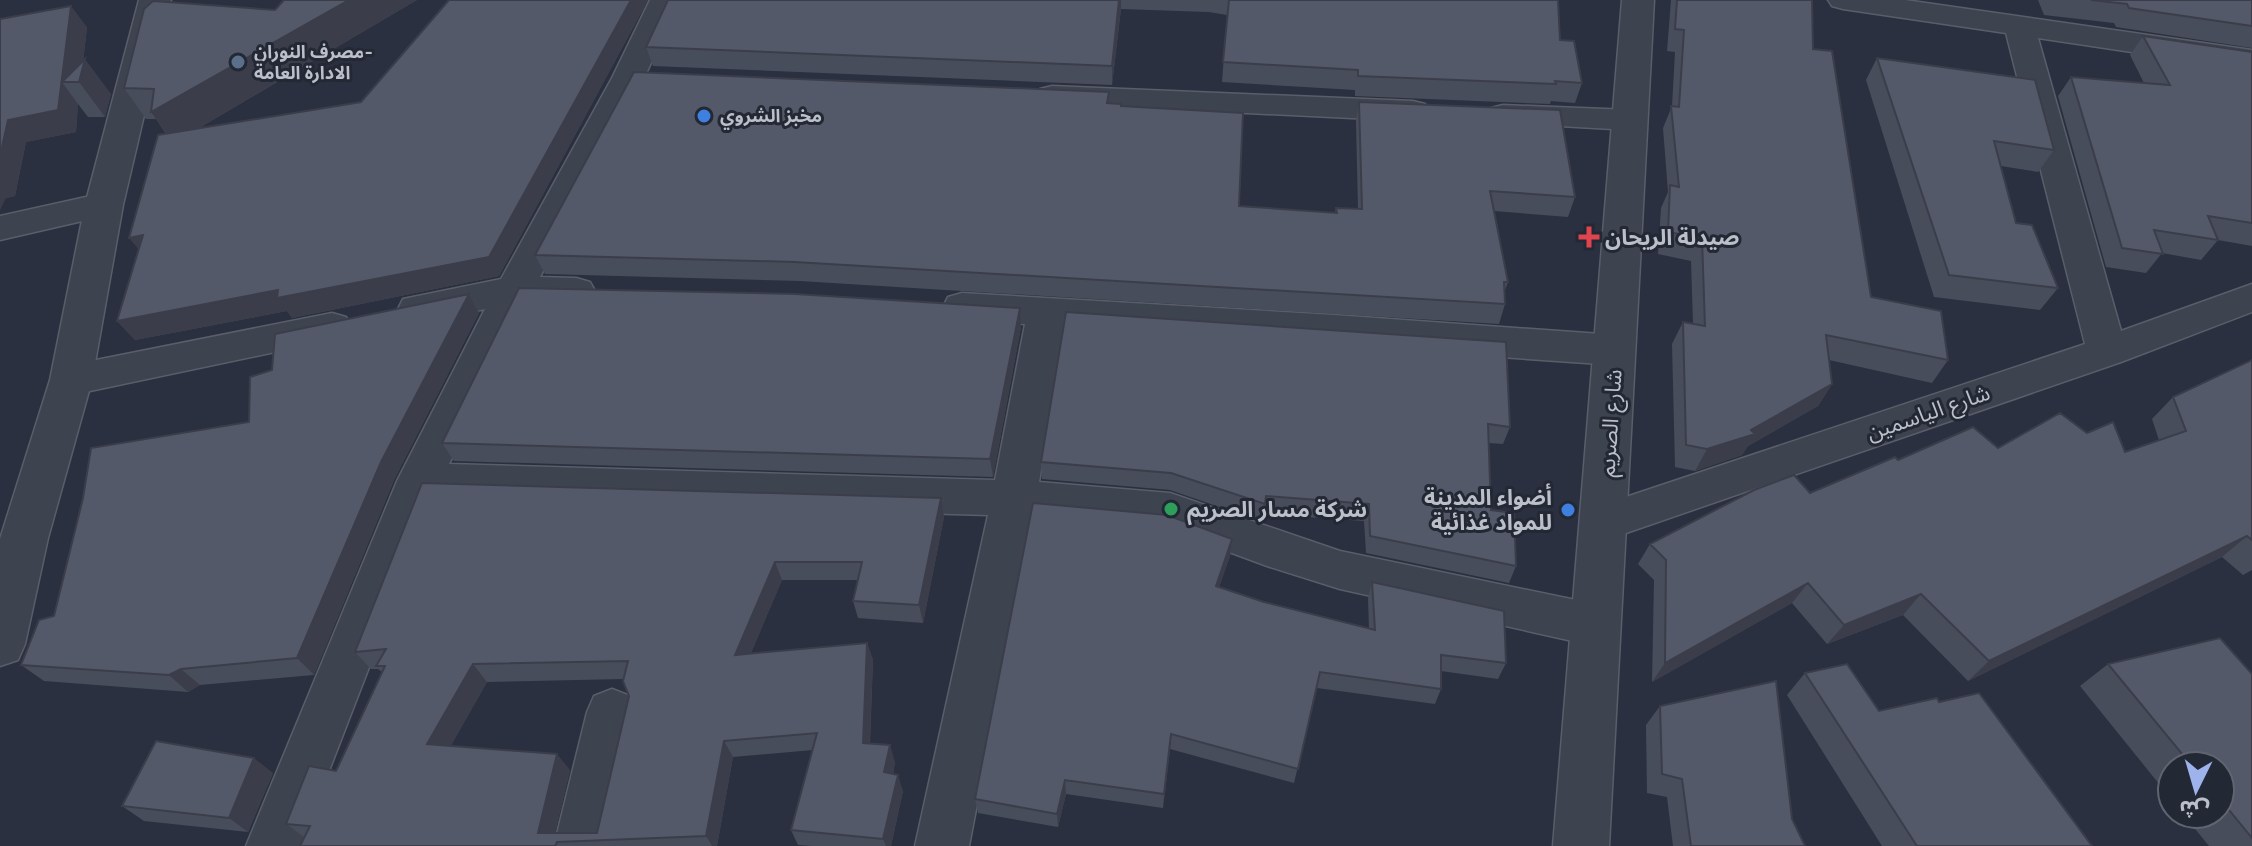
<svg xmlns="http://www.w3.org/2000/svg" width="2252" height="846" font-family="Inter,'Noto Sans Arabic',sans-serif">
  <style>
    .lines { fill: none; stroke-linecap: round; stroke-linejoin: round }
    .minor-casing { stroke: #595e6a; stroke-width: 3 }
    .tertiary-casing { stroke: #595e6a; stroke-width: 3 }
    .minor { fill: #3e4350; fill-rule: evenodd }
    .tertiary { fill: #3e4350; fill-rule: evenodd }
    .wall { fill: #484d5b; fill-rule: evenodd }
    .shaded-wall { fill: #3b3e4a }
    .building { fill: #54596a; stroke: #3b3e4a; stroke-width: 2; fill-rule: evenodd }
    .service-dot { fill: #5c6f8a; stroke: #232835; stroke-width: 3 }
    .shop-dot { fill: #3f7fe0; stroke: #232835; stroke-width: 3 }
    .health-dot { fill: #e0444e; stroke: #232835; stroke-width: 3 }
    .leisure-dot { fill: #2e9e5b; stroke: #232835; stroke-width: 3 }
    .labels { text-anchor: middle; stroke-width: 6; stroke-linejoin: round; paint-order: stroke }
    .far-poi-label { font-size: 18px; font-weight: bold; fill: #bbbfca; stroke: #232835; text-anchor: start }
    .poi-label { font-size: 22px; font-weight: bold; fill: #bbbfca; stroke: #232835; text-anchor: start }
    .street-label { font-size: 22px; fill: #bbbfca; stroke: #232835 }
  </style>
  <rect width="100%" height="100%" fill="#2a303f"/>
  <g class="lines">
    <!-- minor casing -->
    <g class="minor-casing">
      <path id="minor" d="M 650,0 L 680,0 L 644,78 L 540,277 L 576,278 L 590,282 L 595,291 L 590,300 L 576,304 L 527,304 L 449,464 L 995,480 L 1025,324 L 962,321 L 948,317 L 943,307 L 948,297 L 962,293 L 1334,315 L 1615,335 L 1629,340 L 1635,350 L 1629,360 L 1615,365 L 1064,327 L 1039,482 L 1170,493 L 1340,551 L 1595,604 L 1612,610 L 1619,625 L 1612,640 L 1595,646 L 1340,589 L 1267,566 L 1167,529 L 1032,517 L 969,846 L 915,846 L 988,515 L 434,499 L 300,846 L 246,846 L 397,481 L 485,309 L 417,323 L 403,319 L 398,309 L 403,299 L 501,279 L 612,78 Z
        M 1828,0 L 1905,0 L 2252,50 L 2252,70 L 2038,38 L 2121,331 L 2252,284 L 2252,312 L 2121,362 L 1603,541 L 1587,536 L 1581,523 L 1587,510 L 2085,344 L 2006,33 L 1843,9 L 1832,6 Z
        M 1052,86 L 1413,101 L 1425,104 L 1430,111 L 1425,118 L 1413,121 L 1040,103 L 1036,96 L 1040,89 Z
        M 1503,105 L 1630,110 L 1642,113 L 1647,120 L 1642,127 L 1630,130 L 1491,122 L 1486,115 L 1491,108 Z
        M 104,193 L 117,197 L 122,205 L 117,213 L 0,240 L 0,216 Z
        M 332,313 L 346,317 L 352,327 L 346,337 L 71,395 L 57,391 L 51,380 L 57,369 L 71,365 Z
        M 612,689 L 630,696 L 637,712 L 608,846 L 554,846 L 587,712 L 594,696 Z"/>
    </g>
    <!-- tertiary casing -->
    <g class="tertiary-casing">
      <path id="tertiary" d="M 139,0 L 171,0 L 123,205 L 92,380 L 48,538 L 25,644 L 18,660 L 0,666 L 0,539 L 50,380 L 85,205 Z
        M 1622,0 L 1654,0 L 1609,846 L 1553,846 Z"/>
    </g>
    <!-- minor -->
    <use href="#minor" class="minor"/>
    <!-- tertiary -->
    <use href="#tertiary" class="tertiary"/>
  </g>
  <!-- wall -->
  <path class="wall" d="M 417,0 L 199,128 L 361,102 L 449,0 L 648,0 L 499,276 L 292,318 L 287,311 L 135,340 L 117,321 L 138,250 L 166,134 L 156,119 L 146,119 L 124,88 L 275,10 Z
    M 668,0 L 1558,0 L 1560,40 L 1582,83 L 1575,103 L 1551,101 L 1550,104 L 1355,96 L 1355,90 L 1222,82 L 1227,15 L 1209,12 L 1121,9 L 1112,85 L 653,66 L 646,47 Z
    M 1671,0 L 1812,0 L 1813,49 L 1871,297 L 1948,360 L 1932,383 L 1829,360 L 1832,384 L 1818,406 L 1748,446 L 1742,455 L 1695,471 L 1675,467 L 1672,344 L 1683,322 L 1693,324 L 1691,261 L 1658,254 L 1661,208 L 1668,192 L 1663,128 L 1672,106 L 1675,52 L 1667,51 Z
    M 2038,0 L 2252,0 L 2252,48 L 2116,27 L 2114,23 L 2044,15 Z
    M 0,19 L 87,27 L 83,62 L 111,94 L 105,117 L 88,117 L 78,104 L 76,132 L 26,142 L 15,196 L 6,198 Z
    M 2143,36 L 2252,52 L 2252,246 L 2218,240 L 2201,260 L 2162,253 L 2146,273 L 2106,267 L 2058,96 L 2071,77 L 2144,83 L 2130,55 Z
    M 1877,58 L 2054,150 L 2038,172 L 2001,166 L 2016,223 L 2058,288 L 2040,310 L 1934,297 L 1866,80 Z
    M 1359,102 L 1575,197 L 1568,217 L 1494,211 L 1508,282 L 1504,293 L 1505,304 L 1499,324 L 800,281 L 545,274 L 535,255 L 1109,103 L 1121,106 L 1239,206 L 1335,213 L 1336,208 L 1358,209 L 1356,121 Z
    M 469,294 L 479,313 L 394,480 L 314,675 L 200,685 L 188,692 L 44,681 L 21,665 L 54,616 L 249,422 L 272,370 Z
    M 1066,312 L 1510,427 L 1503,444 L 1489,443 L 1491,510 L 1516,566 L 1509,583 L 1366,553 L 1364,521 L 1264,514 L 1263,522 L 1170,490 L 1042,479 L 1041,462 Z
    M 1021,327 L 993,477 L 454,461 L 442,443 Z
    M 2252,360 L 2252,570 L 2243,575 L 2222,557 L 1968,681 L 1903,615 L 1827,644 L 1792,603 L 1652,682 L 1654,580 L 1638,564 L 1650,544 L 1810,493 L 1898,460 L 1998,448 L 2087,433 L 2125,452 L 2159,440 L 2152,419 L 2173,397 Z
    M 944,517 L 923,623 L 858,618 L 853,601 L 858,580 L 782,580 L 751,653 L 867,643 L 873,660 L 870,744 L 895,762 L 893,774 L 903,791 L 891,846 L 812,846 L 798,845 L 791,830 L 813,750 L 733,757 L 717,846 L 300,846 L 304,837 L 286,824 L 336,771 L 382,672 L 378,669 L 371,669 L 355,652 ZM 624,679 L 629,696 L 597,833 L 555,833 L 570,770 L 451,745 L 487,682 Z
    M 1232,539 L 1230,556 L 1219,587 L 1264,602 L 1369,629 L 1368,598 L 1372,582 L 1506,663 L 1498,679 L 1441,671 L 1441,689 L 1435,704 L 1317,688 L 1294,783 L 1170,749 L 1163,808 L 1066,794 L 1058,827 L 978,813 L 975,799 Z
    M 2108,664 L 2252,674 L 2252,846 L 2209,846 L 2183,814 L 2220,814 L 2220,766 L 2172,766 L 2172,800 L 2080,686 Z
    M 1805,673 L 1879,711 L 1939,702 L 2092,846 L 1882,846 L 1787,695 Z
    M 1660,706 L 1792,819 L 1805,846 L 1673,846 L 1667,797 L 1647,793 L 1646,725 Z
    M 273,773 L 248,832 L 144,821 L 122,806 Z"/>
  <!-- shaded-wall -->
  <path class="shaded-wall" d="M 349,0 L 417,0 L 173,143 L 151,112 Z
    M 631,0 L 648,0 L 499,276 L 292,318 L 287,311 L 135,340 L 117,321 Z
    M 1119,0 L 1121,0 L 1121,9 L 1112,85 L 1112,66 Z
    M 71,6 L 87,27 L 82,71 L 85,59 L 111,94 L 105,117 L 79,82 L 62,82 Z
    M 62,82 L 78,104 L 76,132 L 26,142 L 15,196 L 6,198 L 0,210 L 0,156 L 8,120 Z
    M 143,235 L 145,257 L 129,238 Z
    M 469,294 L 479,313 L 394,480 L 314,675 L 297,658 L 381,462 Z
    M 1020,308 L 1021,327 L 993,477 L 990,459 Z
    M 1832,384 L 1818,406 L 1748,446 L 1742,455 L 1695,471 L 1707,449 L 1751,430 Z
    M 941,498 L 944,517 L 923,623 L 919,605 Z
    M 2247,536 L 2222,557 L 1968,681 L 1989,661 Z
    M 1232,539 L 1230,556 L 1214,602 L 1216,586 Z
    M 775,562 L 782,580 L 743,672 L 735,655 Z
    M 1808,583 L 1792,603 L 1652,682 L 1665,663 Z
    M 1921,594 L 1903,615 L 1827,644 L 1844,625 Z
    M 867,643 L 873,660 L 869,759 L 863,743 Z
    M 473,664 L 487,682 L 443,760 L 427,744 Z
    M 181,669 L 200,685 L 188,692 L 169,675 Z
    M 1171,734 L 1170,749 L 1163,808 L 1164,794 Z
    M 724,741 L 733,757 L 717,846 L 712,846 L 706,836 Z
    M 890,745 L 895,762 L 890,787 L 884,772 Z
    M 557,754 L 570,770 L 552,846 L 538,833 Z
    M 254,758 L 273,773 L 248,832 L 229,818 Z
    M 898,775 L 903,791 L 891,846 L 886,846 L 883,839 Z
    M 1065,780 L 1066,794 L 1058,827 L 1057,814 Z"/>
  <!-- building -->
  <path class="building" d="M 284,0 L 349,0 L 151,112 L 154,89 L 124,88 L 144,9 L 153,1 L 275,10 Z
    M 449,0 L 631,0 L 489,257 L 277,298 L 278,290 L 117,321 L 143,235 L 129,238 L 158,135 L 361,102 Z
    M 668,0 L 1119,0 L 1112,66 L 646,47 Z
    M 1229,0 L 1558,0 L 1560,40 L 1574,41 L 1582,83 L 1555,81 L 1556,84 L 1358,76 L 1358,70 L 1223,62 Z
    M 1677,0 L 1812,0 L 1813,49 L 1832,51 L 1871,297 L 1941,311 L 1948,360 L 1826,335 L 1832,384 L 1751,430 L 1755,434 L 1707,449 L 1686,445 L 1683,322 L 1705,326 L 1702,238 L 1668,232 L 1670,185 L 1679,187 L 1671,106 L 1679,107 L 1684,30 L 1675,29 Z
    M 2091,0 L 2252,0 L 2252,26 L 2129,8 L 2127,4 Z
    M 71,6 L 58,110 L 8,120 L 0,156 L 0,19 Z
    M 2143,36 L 2252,52 L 2252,223 L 2208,216 L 2218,240 L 2154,230 L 2163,254 L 2122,248 L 2071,77 L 2170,85 Z
    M 1877,58 L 2035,80 L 2054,150 L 1994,141 L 2016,223 L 2032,225 L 2058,288 L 1949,275 Z
    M 85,59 L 79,82 L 62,82 Z
    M 634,72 L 1109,92 L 1107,103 L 1121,104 L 1121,106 L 1243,113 L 1239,206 L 1337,213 L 1336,208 L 1362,209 L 1359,102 L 1560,110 L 1575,197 L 1490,191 L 1508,282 L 1504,282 L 1505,304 L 795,262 L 535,255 Z
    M 519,288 L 795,294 L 1020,308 L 990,459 L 442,443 Z
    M 469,294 L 381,462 L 297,658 L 181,669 L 169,675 L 21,665 L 39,620 L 54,616 L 83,498 L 91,448 L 249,422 L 250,377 L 272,370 L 275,334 Z
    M 1066,312 L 1506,342 L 1510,427 L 1488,424 L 1491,510 L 1514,513 L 1516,566 L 1370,536 L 1369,504 L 1266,496 L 1265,504 L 1171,473 L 1041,462 Z
    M 2252,360 L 2252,540 L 2247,536 L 1989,661 L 1921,594 L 1844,625 L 1808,583 L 1665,663 L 1666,560 L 1650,544 L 1754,490 L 1794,475 L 1810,493 L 1895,457 L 1898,460 L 1973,427 L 1998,448 L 2060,413 L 2087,433 L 2113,422 L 2125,452 L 2186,431 L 2173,397 Z
    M 422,483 L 941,498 L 919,605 L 853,601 L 862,562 L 775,562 L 735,655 L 867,643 L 863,743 L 890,745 L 884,772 L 898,775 L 883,839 L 791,830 L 817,733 L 724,741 L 706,836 L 557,842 L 555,846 L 300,846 L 310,826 L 286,824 L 309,766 L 336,771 L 385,666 L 376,666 L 386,649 L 355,652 ZM 628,661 L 623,681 L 629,696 L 597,833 L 538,833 L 557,754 L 427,744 L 473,664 Z
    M 1033,503 L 1167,515 L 1232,539 L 1216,586 L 1264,602 L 1375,630 L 1372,582 L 1504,611 L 1506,663 L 1441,655 L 1441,689 L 1320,672 L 1298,769 L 1171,734 L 1164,794 L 1065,780 L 1057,814 L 975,799 Z
    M 2220,638 L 2252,674 L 2252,838 L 2220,799 L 2220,766 L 2192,766 L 2108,664 Z
    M 1847,664 L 1879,711 L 1937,698 L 1939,702 L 1979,693 L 2092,846 L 1917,846 L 1805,673 Z
    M 1776,681 L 1792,819 L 1805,846 L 1691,846 L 1682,779 L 1662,774 L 1660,706 Z
    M 156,741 L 254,758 L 229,818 L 122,806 Z"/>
  <!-- markers -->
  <circle class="service-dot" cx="238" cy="62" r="8"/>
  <g class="shop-dot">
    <circle cx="704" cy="116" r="8"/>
    <circle cx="1568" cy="510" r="8"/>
  </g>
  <path class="health-dot" d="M1585 225h8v8h8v8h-8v8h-8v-8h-8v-8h8z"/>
  <circle class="leisure-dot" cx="1171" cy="509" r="8"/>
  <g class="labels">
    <!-- far-poi labels -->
    <g class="far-poi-label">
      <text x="254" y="58">مصرف النوران-<tspan x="254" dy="21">الادارة العامة</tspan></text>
      <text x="720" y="122">مخبز الشروي</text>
    </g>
    <!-- poi labels -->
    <g class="poi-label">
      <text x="1605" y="245">صيدلة الريحان</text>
      <text x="1552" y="505" text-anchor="end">أضواء المدينة<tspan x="1552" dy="25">للمواد غذائية</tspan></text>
      <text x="1187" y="517">شركة مسار الصريم</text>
    </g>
    <!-- street labels -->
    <g class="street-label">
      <text transform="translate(1928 412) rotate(-19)" y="8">شارع الياسمين</text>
      <text transform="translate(1610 423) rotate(-86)" y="8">شارع الصريم</text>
    </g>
  </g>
  <!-- north arrow -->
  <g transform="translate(2196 790) rotate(185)"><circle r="38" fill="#232835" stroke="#606471" stroke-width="2"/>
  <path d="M0-6L14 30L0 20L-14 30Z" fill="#9eb2ec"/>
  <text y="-12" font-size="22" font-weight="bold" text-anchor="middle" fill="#bbbfca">ش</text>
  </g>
</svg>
